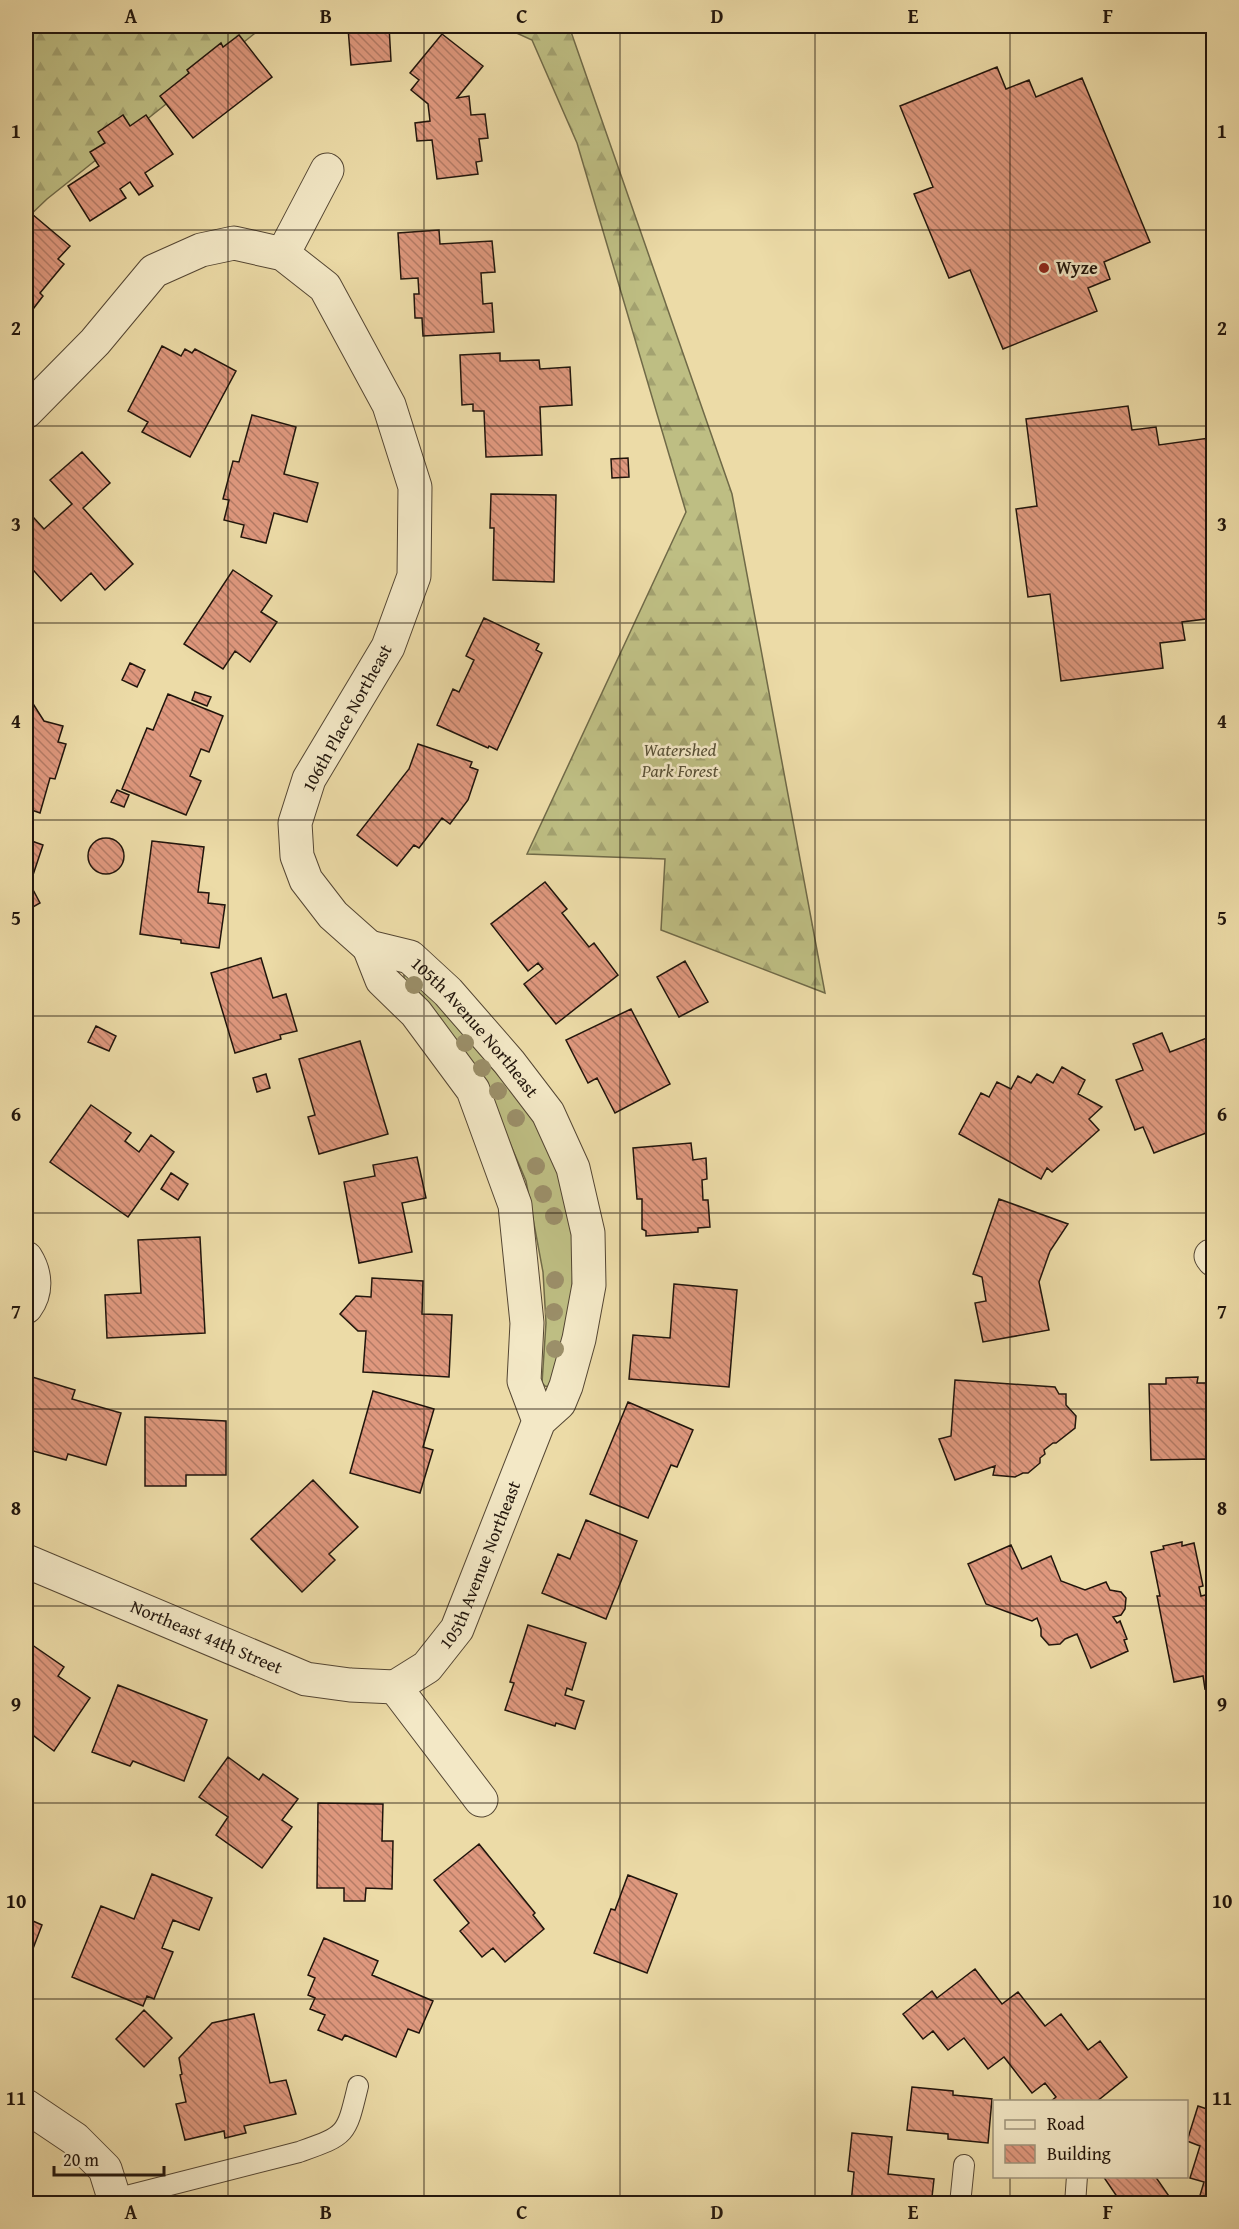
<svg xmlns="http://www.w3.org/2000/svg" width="1239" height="2229" font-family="'Gentium Book Plus',serif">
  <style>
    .forest { fill: url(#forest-firs); stroke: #706a48; stroke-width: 1.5 }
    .garden { fill: #bebe83; stroke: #706a48; stroke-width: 1.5 }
    .building { fill: url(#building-back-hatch); stroke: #21150c; stroke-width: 1.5 }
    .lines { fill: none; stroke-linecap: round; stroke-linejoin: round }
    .lane-casing { stroke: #544633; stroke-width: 22 }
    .street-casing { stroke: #544633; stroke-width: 35 }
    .lane { stroke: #f3e8c6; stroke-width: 20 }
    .street { stroke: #f3e8c6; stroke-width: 33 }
    .tree { fill: #9b8f69 }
    .grid { fill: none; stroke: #21150c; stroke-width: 1.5; stroke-opacity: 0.55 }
    .poi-dot { fill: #8f2418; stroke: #f3e8c6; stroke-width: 2 }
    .labels { text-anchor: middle; stroke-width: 5; stroke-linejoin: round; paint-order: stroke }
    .poi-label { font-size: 18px; font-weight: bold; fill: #21150c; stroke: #f3e8c6; text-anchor: start }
    .street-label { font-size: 18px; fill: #21150c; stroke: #f3e8c6 }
    .park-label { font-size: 18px; font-style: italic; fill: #585036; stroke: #f3e8c6 }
    .neatline { fill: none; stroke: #21150c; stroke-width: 2 }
    .grid-label { font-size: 20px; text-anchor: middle; font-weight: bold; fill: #21150c }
  </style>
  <defs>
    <pattern id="forest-firs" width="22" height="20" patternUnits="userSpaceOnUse" patternTransform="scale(1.5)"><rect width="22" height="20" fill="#bebe83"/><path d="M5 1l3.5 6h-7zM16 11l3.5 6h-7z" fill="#a3a270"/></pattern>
    <pattern id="building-back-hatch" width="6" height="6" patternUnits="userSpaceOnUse" patternTransform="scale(1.5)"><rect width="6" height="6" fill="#df987e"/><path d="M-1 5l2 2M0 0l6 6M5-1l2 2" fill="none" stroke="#b47b66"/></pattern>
  </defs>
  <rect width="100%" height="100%" fill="#ecdba7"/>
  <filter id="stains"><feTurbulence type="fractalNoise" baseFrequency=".00333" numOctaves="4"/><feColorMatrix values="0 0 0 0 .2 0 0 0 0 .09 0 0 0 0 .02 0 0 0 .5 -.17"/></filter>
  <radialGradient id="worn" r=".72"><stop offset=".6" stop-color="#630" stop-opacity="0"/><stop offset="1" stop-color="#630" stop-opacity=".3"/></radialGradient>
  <!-- forest -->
  <path class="forest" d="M 26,26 L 264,26 L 47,199 L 26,219 Z
    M 501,26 L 569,26 L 732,494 L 825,993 L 661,930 L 665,859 L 527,854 L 686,512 L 577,143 L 532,40 Z"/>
  <!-- garden -->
  <path class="garden" d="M 404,974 L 411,974 L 528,1109 L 549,1147 L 568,1204 L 574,1249 L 572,1291 L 565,1339 L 549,1387 L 545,1386 L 542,1383 L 546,1323 L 543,1272 L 526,1181 L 506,1134 L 404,979 Z"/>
  <!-- building -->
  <path class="building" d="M 337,26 L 389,26 L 391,61 L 351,65 L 348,28 L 338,29 Z
    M 442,34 L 483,66 L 457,98 L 469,96 L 471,115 L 485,114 L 488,138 L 479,139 L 482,161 L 476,162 L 478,174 L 437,179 L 432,140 L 417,141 L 415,123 L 430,121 L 428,104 L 411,90 L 419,80 L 410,73 Z
    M 239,35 L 272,77 L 193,138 L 160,96 L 189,73 L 187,70 L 221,43 L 223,47 Z
    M 997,67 L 1006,89 L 1029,80 L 1036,97 L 1082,78 L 1150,242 L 1104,262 L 1110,279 L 1088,288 L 1097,311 L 1003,349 L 970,270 L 949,278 L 914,194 L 933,187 L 900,106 Z
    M 123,115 L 130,126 L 146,115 L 173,154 L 145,173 L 153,186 L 139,195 L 130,182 L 120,189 L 126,198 L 90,221 L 68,186 L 99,166 L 90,152 L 105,143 L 98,132 Z
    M 32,214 L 70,246 L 58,259 L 64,264 L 40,293 L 43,296 L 30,313 L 26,309 L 26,222 Z
    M 439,230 L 440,244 L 492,241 L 495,272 L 481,273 L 483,304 L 492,303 L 494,332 L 423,336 L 422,318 L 415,318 L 414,294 L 419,294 L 418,278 L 401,279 L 398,233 Z
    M 162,346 L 181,356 L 185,349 L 192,353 L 195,349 L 236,371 L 190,457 L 142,432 L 148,422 L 128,411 Z
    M 500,353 L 500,361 L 539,360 L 540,369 L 570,367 L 572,405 L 540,407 L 542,455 L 486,457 L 484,411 L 473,411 L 473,404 L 462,405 L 460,355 Z
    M 1128,406 L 1132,430 L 1156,427 L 1159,445 L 1209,438 L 1214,472 L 1214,618 L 1182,622 L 1185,640 L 1160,643 L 1163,668 L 1061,681 L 1050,594 L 1028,597 L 1016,509 L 1037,506 L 1026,419 Z
    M 252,415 L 296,427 L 284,474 L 318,483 L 307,522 L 274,513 L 266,543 L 241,537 L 244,525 L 224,520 L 229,500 L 223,499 L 233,461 L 239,462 Z
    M 82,452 L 110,483 L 83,508 L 133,564 L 105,590 L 91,573 L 61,601 L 26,562 L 26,525 L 34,518 L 44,529 L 72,504 L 50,480 Z
    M 628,458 L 629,477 L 612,478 L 611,459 Z
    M 491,494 L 556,495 L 554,582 L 493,580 L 494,528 L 490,528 Z
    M 233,570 L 272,596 L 261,612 L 277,622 L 250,662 L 235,651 L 223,669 L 184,644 Z
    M 484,618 L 539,644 L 536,650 L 542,653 L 497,750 L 489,746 L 488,748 L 437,725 L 453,689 L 459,692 L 474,660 L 466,656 Z
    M 130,663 L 145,670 L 137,687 L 122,680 Z
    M 195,692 L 211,697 L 207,706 L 192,700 Z
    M 168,694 L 223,716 L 209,752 L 201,749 L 190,776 L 201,781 L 186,815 L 122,789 L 147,728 L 153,730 Z
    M 30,699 L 44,721 L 63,726 L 58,742 L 66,744 L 55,779 L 50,778 L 40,813 L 26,808 L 26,702 Z
    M 418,744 L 472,762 L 470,767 L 478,770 L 468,800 L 450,824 L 442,818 L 419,848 L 414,845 L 397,866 L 357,835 L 409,769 Z
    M 117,790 L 129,795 L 124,807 L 111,802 Z
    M88 856a18 18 0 1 1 36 0a18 18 0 1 1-36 0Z
    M 26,839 L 43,845 L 30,884 L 40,903 L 26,911 Z
    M 152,841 L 204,847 L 198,892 L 209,893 L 208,903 L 225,905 L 219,948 L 181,943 L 181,940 L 140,934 Z
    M 545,882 L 567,909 L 562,913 L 589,947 L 594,943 L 618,975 L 556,1024 L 524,984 L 543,969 L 538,963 L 528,971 L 491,924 Z
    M 261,958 L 273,998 L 286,994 L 297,1031 L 280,1035 L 281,1039 L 235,1053 L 211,973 Z
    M 685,961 L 708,1002 L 679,1017 L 657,977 Z
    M 631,1009 L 670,1084 L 615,1113 L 597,1078 L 588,1083 L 566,1040 Z
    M 96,1026 L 116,1036 L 109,1051 L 88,1042 Z
    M 1162,1033 L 1170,1052 L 1212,1036 L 1214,1130 L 1154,1153 L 1143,1127 L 1135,1130 L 1116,1080 L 1143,1070 L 1133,1044 Z
    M 360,1041 L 388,1134 L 319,1154 L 308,1117 L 315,1115 L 299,1059 Z
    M 1062,1067 L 1085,1080 L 1078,1094 L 1102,1107 L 1089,1119 L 1099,1130 L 1052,1172 L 1047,1168 L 1041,1179 L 959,1134 L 981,1093 L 989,1097 L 997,1082 L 1011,1089 L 1018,1076 L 1031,1083 L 1037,1074 L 1053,1083 Z
    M 266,1074 L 270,1088 L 257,1092 L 253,1078 Z
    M 91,1105 L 131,1133 L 125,1141 L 139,1152 L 151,1135 L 174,1152 L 128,1217 L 50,1162 Z
    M 691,1143 L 693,1160 L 706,1158 L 707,1179 L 702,1180 L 703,1200 L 708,1200 L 710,1227 L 698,1228 L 698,1232 L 646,1236 L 646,1231 L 642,1229 L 642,1199 L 637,1199 L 633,1148 Z
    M 417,1157 L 426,1198 L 402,1203 L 412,1252 L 359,1263 L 344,1182 L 375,1176 L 373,1165 Z
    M 171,1173 L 188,1184 L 178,1200 L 161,1189 Z
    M 999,1199 L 1068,1224 L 1050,1251 L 1039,1282 L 1049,1330 L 983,1342 L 975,1303 L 986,1301 L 982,1277 L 973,1274 Z
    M 200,1237 L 205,1333 L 107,1338 L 105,1295 L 141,1293 L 138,1240 Z
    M 372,1278 L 423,1281 L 422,1314 L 452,1315 L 449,1377 L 363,1372 L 366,1331 L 358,1331 L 340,1314 L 356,1296 L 371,1297 Z
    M 674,1284 L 737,1290 L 729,1387 L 629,1379 L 633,1335 L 670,1338 Z
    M 29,1376 L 75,1390 L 72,1399 L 121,1413 L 106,1465 L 68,1454 L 66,1460 L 26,1449 L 26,1388 Z
    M 1198,1377 L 1197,1383 L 1214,1383 L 1214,1472 L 1206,1472 L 1206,1459 L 1151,1460 L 1149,1384 L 1166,1384 L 1166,1378 Z
    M 955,1380 L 1055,1387 L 1059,1394 L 1066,1394 L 1066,1405 L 1076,1416 L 1075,1428 L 1056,1443 L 1053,1443 L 1044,1450 L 1045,1454 L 1040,1458 L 1040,1463 L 1028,1473 L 1023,1473 L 1015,1477 L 993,1475 L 995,1466 L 955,1480 L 939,1439 L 951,1436 Z
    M 373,1391 L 434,1409 L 423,1447 L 433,1450 L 420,1493 L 350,1473 Z
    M 628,1402 L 693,1430 L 677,1467 L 671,1465 L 648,1518 L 590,1494 Z
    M 145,1417 L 226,1421 L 226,1475 L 186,1475 L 186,1486 L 145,1486 Z
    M 313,1480 L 358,1527 L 329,1554 L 335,1560 L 302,1592 L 251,1539 Z
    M 586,1520 L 637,1541 L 606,1619 L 542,1593 L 558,1554 L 570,1559 Z
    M 1182,1542 L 1182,1546 L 1194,1543 L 1203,1586 L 1199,1587 L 1201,1596 L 1214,1593 L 1214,1687 L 1205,1689 L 1203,1676 L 1174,1682 L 1157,1596 L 1160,1596 L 1151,1552 L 1164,1549 L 1163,1546 Z
    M 1011,1545 L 1022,1569 L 1051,1556 L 1061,1581 L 1085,1590 L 1106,1582 L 1110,1590 L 1121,1592 L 1126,1598 L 1125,1609 L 1121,1615 L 1113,1617 L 1117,1623 L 1120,1621 L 1127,1639 L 1124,1640 L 1128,1651 L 1091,1668 L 1077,1634 L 1065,1639 L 1060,1644 L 1049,1645 L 1041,1636 L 1041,1629 L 1037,1618 L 1032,1621 L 986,1604 L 968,1564 Z
    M 528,1625 L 586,1643 L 572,1690 L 567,1688 L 565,1695 L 584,1701 L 575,1729 L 556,1723 L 555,1726 L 505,1710 L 514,1683 L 510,1682 Z
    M 28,1642 L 64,1667 L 58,1676 L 90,1698 L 54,1751 L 26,1730 L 26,1645 Z
    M 118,1685 L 207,1720 L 184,1781 L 133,1761 L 130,1766 L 92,1752 Z
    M 228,1757 L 259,1780 L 263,1774 L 298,1799 L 282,1820 L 292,1827 L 262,1868 L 216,1835 L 228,1817 L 199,1797 Z
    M 318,1803 L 383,1804 L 382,1841 L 393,1841 L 392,1889 L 366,1888 L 365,1901 L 344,1901 L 344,1888 L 317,1888 Z
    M 479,1844 L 535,1913 L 533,1915 L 544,1929 L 505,1962 L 493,1948 L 482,1957 L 460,1931 L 469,1923 L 434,1880 Z
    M 152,1874 L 212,1898 L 199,1930 L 173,1920 L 162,1948 L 173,1952 L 154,1999 L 147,1996 L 143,2006 L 72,1977 L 101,1906 L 134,1919 Z
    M 628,1875 L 677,1894 L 647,1973 L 594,1953 L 611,1909 L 615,1910 Z
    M 26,1918 L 42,1925 L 26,1967 Z
    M 324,1938 L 378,1961 L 372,1975 L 433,2001 L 419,2033 L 408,2029 L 396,2057 L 345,2035 L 342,2040 L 318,2030 L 325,2015 L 310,2009 L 315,1998 L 308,1995 L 315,1978 L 308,1975 Z
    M 975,1969 L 1002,2004 L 1018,1992 L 1045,2026 L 1061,2014 L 1088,2050 L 1100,2041 L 1127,2077 L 1096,2102 L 1050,2102 L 1056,2097 L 1045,2083 L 1032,2093 L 1004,2057 L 988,2069 L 964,2038 L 948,2050 L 933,2031 L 923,2039 L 903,2014 L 932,1991 L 937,1998 Z
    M 144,2010 L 172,2038 L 144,2067 L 116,2039 Z
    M 254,2014 L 270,2083 L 286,2080 L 296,2114 L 244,2126 L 246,2133 L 225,2138 L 224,2131 L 185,2140 L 176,2104 L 186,2102 L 180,2075 L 182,2074 L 179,2058 L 212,2023 Z
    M 912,2087 L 953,2091 L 953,2095 L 992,2099 L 988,2143 L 948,2139 L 948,2134 L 907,2130 Z
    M 1214,2098 L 1214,2204 L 1202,2204 L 1198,2202 L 1204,2182 L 1190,2178 L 1200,2146 L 1187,2141 L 1198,2106 L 1210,2110 Z
    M 852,2133 L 892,2137 L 888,2174 L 934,2179 L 932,2197 L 919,2196 L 918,2204 L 851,2204 L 854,2172 L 848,2171 Z
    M 1103,2176 L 1155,2176 L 1171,2199 L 1164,2204 L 1122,2204 Z
    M 26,2196 L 45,2204 L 26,2204 Z"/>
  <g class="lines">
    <!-- lane casing -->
    <g class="lane-casing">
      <path id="lane" d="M 115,2199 L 299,2152 C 347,2135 346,2136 358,2086
        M 960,2204 L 964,2165
        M 1075,2204 L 1077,2176"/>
    </g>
    <!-- street casing -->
    <g class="street-casing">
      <g id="street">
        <path d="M 283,254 L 327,170"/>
        <path d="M 26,412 L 95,342 L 154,271 L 201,250 L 234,243 L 283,254 L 325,287 L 389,405 L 415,487 L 414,576 L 388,647 L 309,779 L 295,823 L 297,856 L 306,880 L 333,915 L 369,947"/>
        <path d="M 1211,1256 L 1214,1260"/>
        <path d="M 26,1258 C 36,1274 37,1292 26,1307"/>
        <path id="s1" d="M 26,1561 L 306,1679 L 350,1685 L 395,1687"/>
        <path id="s2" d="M 395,1687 L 427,1667 L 457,1629 L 539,1421 L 524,1381 L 527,1323 L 515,1205 L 473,1090 L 416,1013 L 382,980 L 369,947 L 410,957 L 448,992 L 509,1062 L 548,1113 L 573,1168 L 588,1233 L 589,1285 L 579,1339 L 566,1386 L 559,1403 L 539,1421"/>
        <path d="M 395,1687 L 481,1800"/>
        <path d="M 26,2106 L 75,2139 L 105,2169 L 116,2204"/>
      </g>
    </g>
    <!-- lane -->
    <use href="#lane" class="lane"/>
    <!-- street -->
    <use href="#street" class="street"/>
  </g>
  <!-- trees -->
  <g class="tree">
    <circle cx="414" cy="985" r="9"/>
    <circle cx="465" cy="1043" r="9"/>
    <circle cx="482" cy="1068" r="9"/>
    <circle cx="498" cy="1091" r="9"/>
    <circle cx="516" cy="1118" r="9"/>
    <circle cx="536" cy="1166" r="9"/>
    <circle cx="543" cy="1194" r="9"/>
    <circle cx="554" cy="1216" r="9"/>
    <circle cx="555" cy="1280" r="9"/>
    <circle cx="554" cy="1312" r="9"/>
    <circle cx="555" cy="1349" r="9"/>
  </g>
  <!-- grid -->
  <path class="grid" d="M 228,26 L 228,2204M 424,26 L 424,2204M 620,26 L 620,2204M 815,26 L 815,2204M 1010,26 L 1010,2102M 26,230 L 1214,230M 26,426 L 1214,426M 26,623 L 1214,623M 26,820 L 1214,820M 26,1016 L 1214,1016M 26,1213 L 1214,1213M 26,1409 L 1214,1409M 26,1606 L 1214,1606M 26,1803 L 1214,1803M 26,1999 L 1214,1999M 1010,2176 L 1010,2204"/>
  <!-- markers -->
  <circle class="poi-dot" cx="1044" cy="268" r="6"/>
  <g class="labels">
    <!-- poi labels -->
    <g class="poi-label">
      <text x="1056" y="274">Wyze</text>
    </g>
    <!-- street labels -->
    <g class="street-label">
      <text transform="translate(347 718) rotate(-61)" y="6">106th Place Northeast</text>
      <text dy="6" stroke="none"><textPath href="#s2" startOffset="968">105th Avenue Northeast</textPath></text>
      <text dy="6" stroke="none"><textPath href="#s2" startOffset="154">105th Avenue Northeast</textPath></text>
      <text dy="6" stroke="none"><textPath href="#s1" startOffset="196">Northeast 44th Street</textPath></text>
    </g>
    <!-- park labels -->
    <g class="park-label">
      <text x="680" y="756">Watershed<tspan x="680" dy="21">Park Forest</tspan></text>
    </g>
  </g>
  <!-- margin -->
  <rect width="1239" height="2229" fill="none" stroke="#ecdba7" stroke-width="66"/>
  <!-- legend -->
  <rect x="993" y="2100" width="195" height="78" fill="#f3e8c6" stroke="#9f947c" stroke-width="1.5"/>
  <rect x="1005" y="2120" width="30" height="9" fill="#f3e8c6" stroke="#9f947c" stroke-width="1.5"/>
  <text x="1047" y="2130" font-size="18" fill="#21150c">Road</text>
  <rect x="1005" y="2145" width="30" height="18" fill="url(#building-back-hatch)" stroke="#9f947c" stroke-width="1.5"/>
  <text x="1047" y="2160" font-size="18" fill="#21150c">Building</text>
  <!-- scale -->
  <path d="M54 2166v9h110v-9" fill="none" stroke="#21150c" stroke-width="3"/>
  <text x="63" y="2166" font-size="18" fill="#21150c" stroke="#f3e8c6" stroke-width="4.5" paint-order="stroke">20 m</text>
  <rect x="33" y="33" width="1173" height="2163" class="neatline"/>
  <g class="grid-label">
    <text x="131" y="23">A</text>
    <text x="326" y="23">B</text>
    <text x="522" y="23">C</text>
    <text x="717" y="23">D</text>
    <text x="913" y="23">E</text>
    <text x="1108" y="23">F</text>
    <text x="16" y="138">1</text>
    <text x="1222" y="138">1</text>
    <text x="16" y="335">2</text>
    <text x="1222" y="335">2</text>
    <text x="16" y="531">3</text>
    <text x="1222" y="531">3</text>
    <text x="16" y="728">4</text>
    <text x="1222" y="728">4</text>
    <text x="16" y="925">5</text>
    <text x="1222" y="925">5</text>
    <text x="16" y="1121">6</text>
    <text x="1222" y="1121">6</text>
    <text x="16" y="1318">7</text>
    <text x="1222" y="1318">7</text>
    <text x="16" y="1515">8</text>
    <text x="1222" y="1515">8</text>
    <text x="16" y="1711">9</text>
    <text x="1222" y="1711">9</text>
    <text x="16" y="1908">10</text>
    <text x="1222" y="1908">10</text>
    <text x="16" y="2105">11</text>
    <text x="1222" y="2105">11</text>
    <text x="131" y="2219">A</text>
    <text x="326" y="2219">B</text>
    <text x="522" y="2219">C</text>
    <text x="717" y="2219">D</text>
    <text x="913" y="2219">E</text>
    <text x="1108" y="2219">F</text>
  </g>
  <rect width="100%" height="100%" filter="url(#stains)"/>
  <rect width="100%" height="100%" fill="url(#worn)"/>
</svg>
